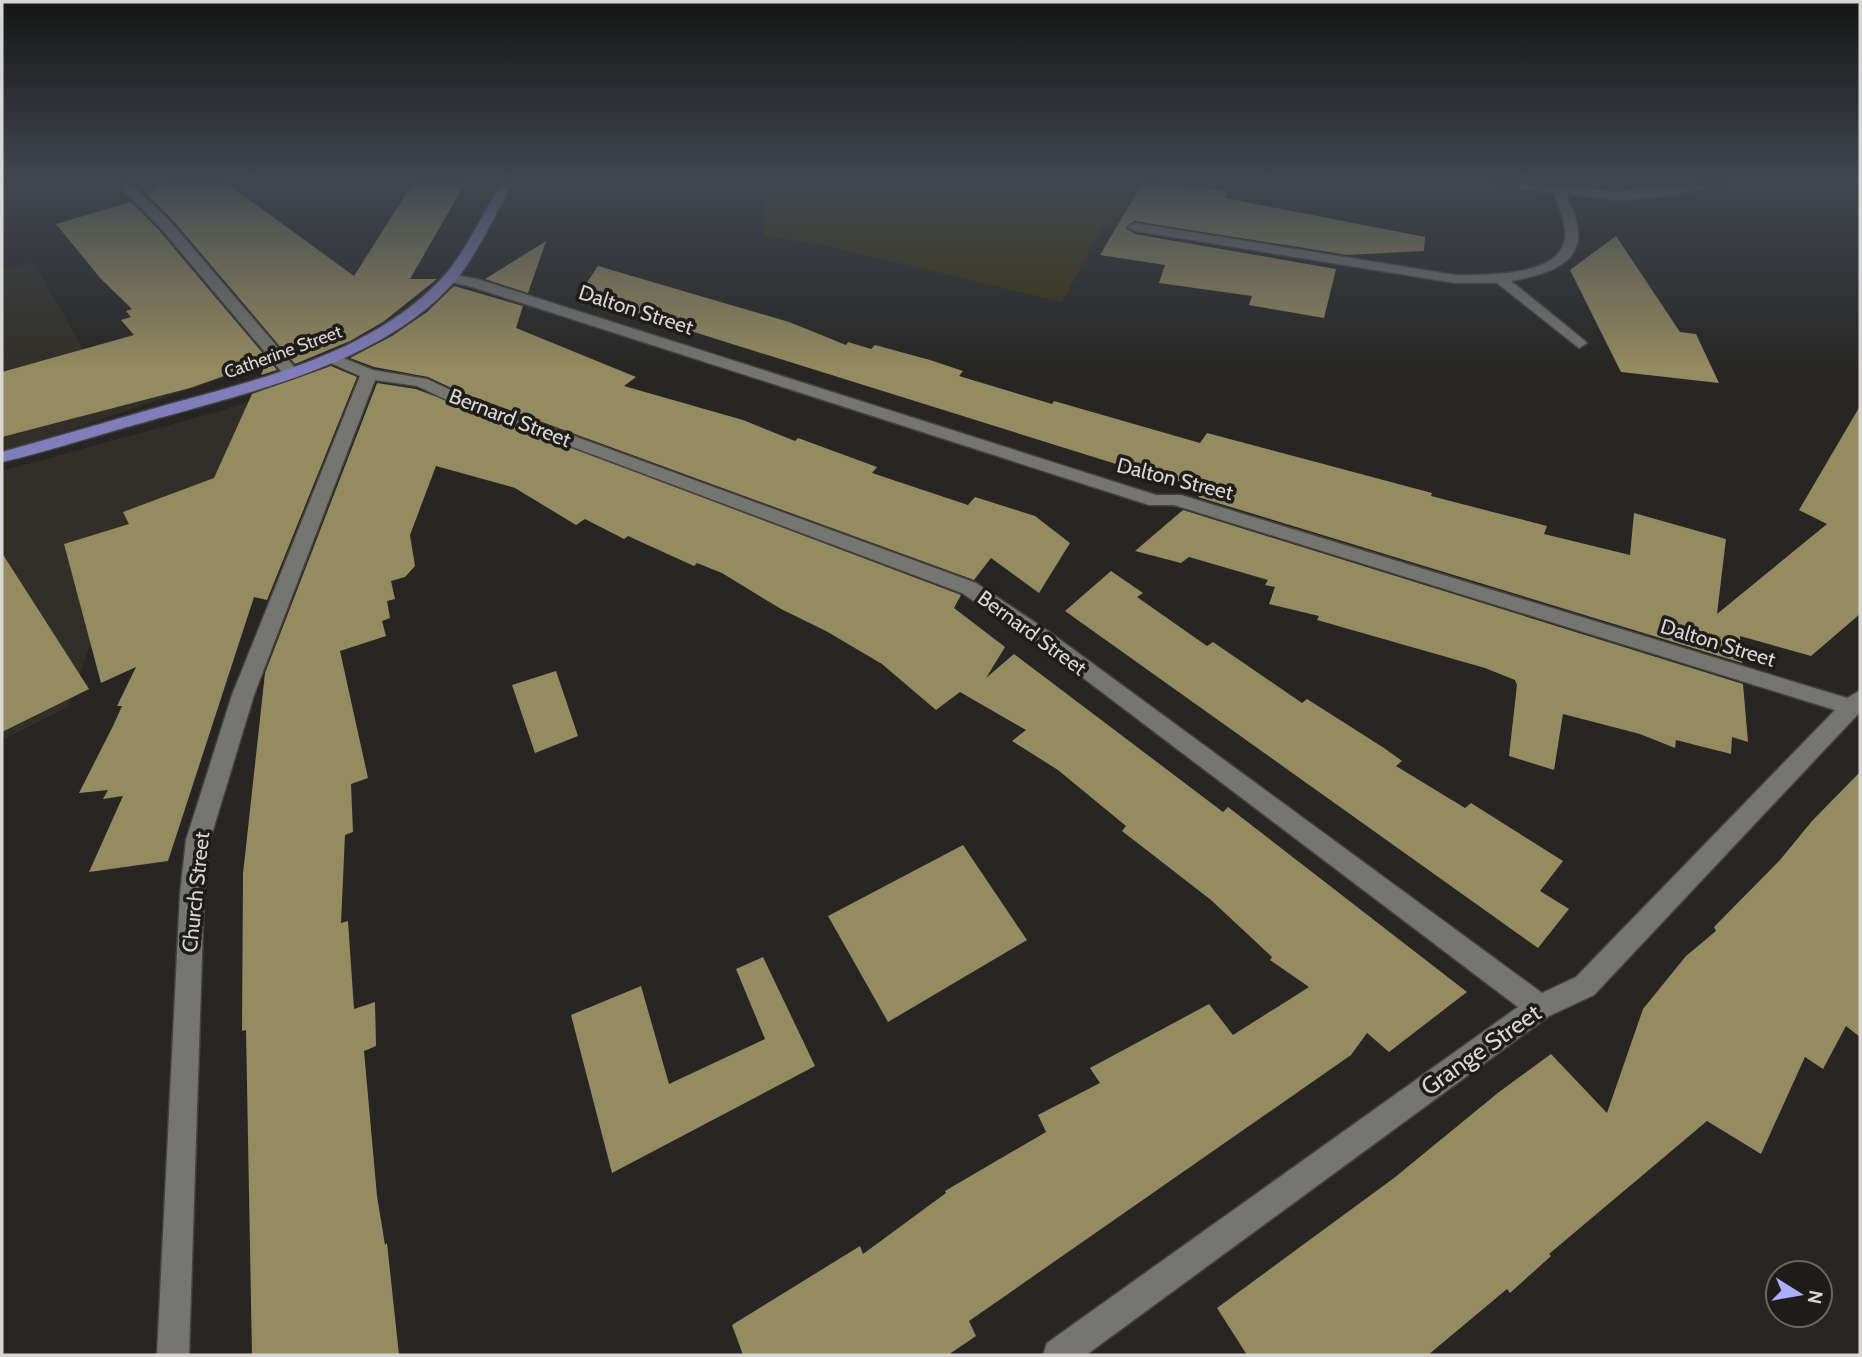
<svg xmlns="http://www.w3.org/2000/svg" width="1862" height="1357" font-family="Cabin,sans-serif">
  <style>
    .built { fill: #312f28 }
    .green { fill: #3a320e }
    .building { fill: #958b60 }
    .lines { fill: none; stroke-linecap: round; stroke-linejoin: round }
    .minor-casing { stroke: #444341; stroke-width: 3 }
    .major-casing { stroke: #444341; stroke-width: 3 }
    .minor { fill: #757571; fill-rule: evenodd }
    .major { fill: #7f7ebb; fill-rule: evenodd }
    .labels { text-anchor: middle; stroke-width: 7; stroke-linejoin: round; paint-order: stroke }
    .far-street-label { font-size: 18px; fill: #d8d7d6; stroke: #1e1d1a }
    .street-label { font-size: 21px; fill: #d8d7d6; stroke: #1e1d1a }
    .near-street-label { font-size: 24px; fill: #d8d7d6; stroke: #1e1d1a }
  </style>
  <rect width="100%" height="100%" fill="#272624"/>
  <!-- built -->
  <path class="built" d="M 33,262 L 94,367 L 256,312 L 305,350 L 2,453 L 2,270 Z
    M 291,388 L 93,636 L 68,707 L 2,740 L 2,471 L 213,413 Z"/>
  <!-- green -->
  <path class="green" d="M 778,180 L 1139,180 L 1117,227 L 1104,224 L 1062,302 L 823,245 L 765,236 L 763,203 Z"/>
  <!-- building -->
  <path class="building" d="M 172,180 L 222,180 L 354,276 L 415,180 L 467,180 L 410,279 L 437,279 L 383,322 L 350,341 L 295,364 L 171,218 L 146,194 Z
    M 1144,180 L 1228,192 L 1225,198 L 1425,237 L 1424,251 L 1348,255 L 1134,221 L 1126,228 L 1135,234 L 1336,269 L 1324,318 L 1249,305 L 1252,296 L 1159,283 L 1165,265 L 1100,255 Z
    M 131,202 L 157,228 L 277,370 L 261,375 L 267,361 L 190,388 L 2,437 L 2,372 L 134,335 L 121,320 L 131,317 L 126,311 L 132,309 L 101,279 L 56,224 Z
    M 1616,236 L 1680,332 L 1696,334 L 1719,383 L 1621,372 L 1570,270 Z
    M 546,241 L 528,293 L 485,279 Z
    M 598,266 L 789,322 L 846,345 L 848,342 L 871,349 L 875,345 L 930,360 L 963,371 L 959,376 L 1052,404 L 1054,401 L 1200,443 L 1207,433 L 1432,493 L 1431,496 L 1547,526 L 1544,534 L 1630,555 L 1634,513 L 1726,539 L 1717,614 L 1827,524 L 1799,510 L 1860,406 L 1860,614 L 1811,656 L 1740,636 L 1742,663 L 1198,497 L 1208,489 L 1116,464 L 694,332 L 576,299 Z
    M 454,286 L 523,306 L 516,328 L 636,377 L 624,386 L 743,420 L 795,441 L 798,438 L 877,467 L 872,473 L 968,505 L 975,497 L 1035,516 L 1070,543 L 1039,593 L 991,558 L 974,580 L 460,392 L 428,377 L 374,367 L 350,358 L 392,336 L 427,312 Z
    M 331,366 L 357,377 L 267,600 L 254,597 L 168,861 L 89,872 L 123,796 L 103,799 L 108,790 L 79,793 L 113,726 L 122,706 L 117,706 L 136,667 L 101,683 L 64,544 L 129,524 L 123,512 L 214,478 L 252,394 Z
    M 377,383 L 416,389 L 961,595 L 954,608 L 1005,647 L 986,678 L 1014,654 L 1223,812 L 1228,807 L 1467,992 L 1389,1052 L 1367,1033 L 1351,1055 L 969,1321 L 976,1336 L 948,1355 L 743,1355 L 732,1325 L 860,1246 L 863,1254 L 946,1193 L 945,1191 L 1046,1132 L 1038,1115 L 1100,1083 L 1090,1068 L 1209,1004 L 1233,1035 L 1309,987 L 1270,960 L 1272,957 L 1211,900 L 1122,831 L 1126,826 L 1058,770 L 1012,741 L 1026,730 L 960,692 L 936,710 L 882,664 L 826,631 L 781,609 L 722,573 L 697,563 L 694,566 L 628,536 L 624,539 L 585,519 L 576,525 L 515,488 L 436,466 L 410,535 L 415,566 L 405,577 L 391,581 L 395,599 L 387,601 L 390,618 L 382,621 L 386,636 L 340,651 L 368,778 L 351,784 L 353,832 L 345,835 L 341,923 L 348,921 L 354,1009 L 375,1002 L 376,1046 L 364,1051 L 377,1196 L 385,1245 L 387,1243 L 399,1355 L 252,1355 L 246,1030 L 242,1031 L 243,874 L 265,673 Z
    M 1183,510 L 1743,684 L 1748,742 L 1732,737 L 1731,754 L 1676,740 L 1675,748 L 1640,734 L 1563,714 L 1554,770 L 1509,756 L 1517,685 L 1515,680 L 1485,668 L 1317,620 L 1319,616 L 1269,604 L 1275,587 L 1265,585 L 1268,580 L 1189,557 L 1181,563 L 1135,551 Z
    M 2,553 L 89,689 L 2,732 Z
    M 1111,571 L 1143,593 L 1137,597 L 1207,646 L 1213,642 L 1302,703 L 1307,699 L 1384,748 L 1402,761 L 1396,766 L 1465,808 L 1471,803 L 1563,861 L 1540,891 L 1569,909 L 1538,948 L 1065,611 Z
    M 556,671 L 578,736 L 535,753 L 512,685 Z
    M 1860,772 L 1860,1037 L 1846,1026 L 1823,1069 L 1805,1057 L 1761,1154 L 1707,1121 L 1549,1254 L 1551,1256 L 1510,1293 L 1507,1289 L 1428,1355 L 1247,1355 L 1217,1308 L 1394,1178 L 1499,1092 L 1551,1054 L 1607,1113 L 1643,1009 L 1686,956 L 1716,931 L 1714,927 L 1780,860 L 1812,821 Z
    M 963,845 L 1027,940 L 888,1022 L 828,916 Z
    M 763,957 L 815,1066 L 612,1173 L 571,1015 L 641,986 L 669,1084 L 765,1039 L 736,969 Z"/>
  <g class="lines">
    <!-- minor casing -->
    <g class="minor-casing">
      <path id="minor" d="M 113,180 L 127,180 L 169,220 L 297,370 L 297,376 L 285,376 L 159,226 Z
        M 1462,180 L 1507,180 L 1616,192 L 1716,180 L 1748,180 L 1661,197 L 1616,200 L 1567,194 C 1571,206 1577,219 1578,231 C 1582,267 1538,276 1511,281 L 1584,340 L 1587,343 L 1579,348 L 1497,283 L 1455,283 L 1135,231 L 1128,227 L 1135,223 L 1455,275 C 1485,275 1570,278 1565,230 C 1564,218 1558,205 1554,193 Z
        M 450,274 L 477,279 L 1156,495 L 1181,495 L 1847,698 L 1859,691 L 1860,712 L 1594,995 L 1549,1016 L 1086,1355 L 1043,1355 L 1047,1343 L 1518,1007 L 1037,643 L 962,593 L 447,400 L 417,386 L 375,380 L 254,695 L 210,840 L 204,894 L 189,1355 L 157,1355 L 180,894 L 186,840 L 232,695 L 360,376 L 326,361 L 326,355 L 336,355 L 373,370 L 427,379 L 459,394 L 976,583 L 1051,633 L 1542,993 L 1576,977 L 1835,710 L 1174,505 L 1149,505 L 469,286 L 445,281 L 445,275 Z"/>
    </g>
    <!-- major casing -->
    <g class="major-casing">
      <path id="major" d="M 503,180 L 515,180 C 498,209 475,258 455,281 C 383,364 246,393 145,422 C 97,435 50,451 2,462 L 2,452 C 57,436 112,421 166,405 C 261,379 375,352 444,276 C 465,253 486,208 503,180 Z"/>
    </g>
    <!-- minor -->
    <use href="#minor" class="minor"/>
    <!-- major -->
    <use href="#major" class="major"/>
  </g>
  <!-- sky -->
  <linearGradient id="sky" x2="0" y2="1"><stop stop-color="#151514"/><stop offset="0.49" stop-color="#414750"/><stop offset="1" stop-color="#414750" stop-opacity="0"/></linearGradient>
  <rect width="1862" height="370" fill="url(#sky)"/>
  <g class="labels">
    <!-- far-street labels -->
    <g class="far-street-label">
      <text transform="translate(283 352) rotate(-20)" y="6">Catherine Street</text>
    </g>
    <!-- street labels -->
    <g class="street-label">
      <text transform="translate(636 310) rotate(18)" y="7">Dalton Street</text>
      <text transform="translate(510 418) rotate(21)" y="7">Bernard Street</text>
      <text transform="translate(1175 479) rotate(14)" y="7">Dalton Street</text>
      <text transform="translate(1032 633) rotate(36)" y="7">Bernard Street</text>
      <text transform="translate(1718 643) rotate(17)" y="7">Dalton Street</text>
      <text transform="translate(196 892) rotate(-84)" y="7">Church Street</text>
    </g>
    <!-- near-street labels -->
    <g class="near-street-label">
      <text transform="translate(1481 1050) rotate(-35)" y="8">Grange Street</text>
    </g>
  </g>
  <!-- border -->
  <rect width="1862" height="1357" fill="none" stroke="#d8d7d6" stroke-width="7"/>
  <!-- north arrow -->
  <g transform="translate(1799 1294) rotate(101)"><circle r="33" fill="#1e1d1a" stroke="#686765" stroke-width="2"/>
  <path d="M0-5L12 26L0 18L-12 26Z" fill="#acaffb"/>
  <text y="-10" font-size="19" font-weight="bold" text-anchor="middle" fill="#d8d7d6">N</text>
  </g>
</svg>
